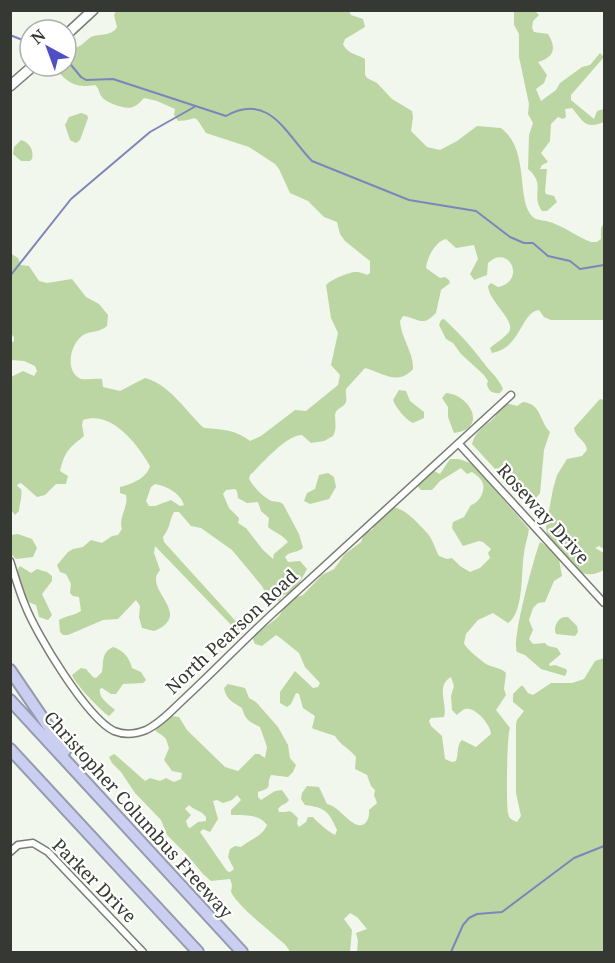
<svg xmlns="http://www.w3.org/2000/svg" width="615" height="963" font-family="'Noto Serif',serif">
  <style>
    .green { fill: #bbd6a2; fill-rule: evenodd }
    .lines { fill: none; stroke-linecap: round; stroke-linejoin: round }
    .stream { stroke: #7e85ba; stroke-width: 2 }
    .street-casing { stroke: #787d74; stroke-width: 9 }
    .secondary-casing { stroke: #787d74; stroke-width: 12 }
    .highway-casing { stroke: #969aaf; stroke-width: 14 }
    .street { stroke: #fff; stroke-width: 6 }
    .secondary { stroke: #fff; stroke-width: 9 }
    .highway { stroke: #cacff1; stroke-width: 10 }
    .labels { text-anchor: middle; stroke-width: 4.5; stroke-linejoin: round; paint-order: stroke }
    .street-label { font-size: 18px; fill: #363834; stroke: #fff }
  </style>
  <rect width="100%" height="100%" fill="#f1f7ec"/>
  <!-- green -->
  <path class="green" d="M 116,11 L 349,11 L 351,15 L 363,19 L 365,27 L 345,39 L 343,44 C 347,54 357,54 365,59 L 365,75 L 367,78 L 377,83 L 392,99 L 412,111 L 413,117 L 411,131 L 427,147 L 440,150 L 457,141 L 477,126 L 501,128 C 531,151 515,201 533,217 C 536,220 541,220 546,221 C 563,225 575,236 591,242 L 597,242 L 601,239 L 601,228 L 604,223 L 604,320 L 551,320 L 544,317 L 539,310 C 521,312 521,348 492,353 L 490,348 C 496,343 504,338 509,332 C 516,320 489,302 488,286 L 491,283 L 498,287 C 527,281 509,243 488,263 L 487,275 L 474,280 L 470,274 L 478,259 L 474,245 L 456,248 L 446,239 C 436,241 427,257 426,268 L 440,278 L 445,277 L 449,280 L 450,283 L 441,290 L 436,313 C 422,328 419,318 403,316 L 400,321 C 401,338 414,353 413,369 C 398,386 383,373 365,368 L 346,389 C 345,394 348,399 345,404 C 341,409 336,408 335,415 C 335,423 337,428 333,436 L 324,441 L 311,443 L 302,435 C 286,435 262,464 250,475 L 249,479 C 253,486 261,495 268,499 C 273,503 277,500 283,504 L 299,534 L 303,548 C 297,553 290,551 285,557 L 288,562 L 300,561 L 307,569 C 301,580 296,593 284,595 L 279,601 L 267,602 L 262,594 L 264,590 L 262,586 L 232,550 L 201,528 L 191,526 L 179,512 L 174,512 C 169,521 171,526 163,537 L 164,542 L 242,628 L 237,631 L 155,546 L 154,553 L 160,570 C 159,571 156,576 156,578 C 154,596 190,616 154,631 L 142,628 L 139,617 L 140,606 L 136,600 L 118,619 L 103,620 L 68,635 L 63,635 L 60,632 L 59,620 C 67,615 74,616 81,611 L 79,597 L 73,596 L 70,593 L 71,584 L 66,574 L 60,572 L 57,565 L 68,552 L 73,549 L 83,547 L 91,540 L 102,543 L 112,536 L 118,535 L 122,529 C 118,517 129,507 126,495 L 120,493 L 120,487 C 132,484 147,478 150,466 C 138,445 112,410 83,420 L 82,425 L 84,436 C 69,448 65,451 60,471 L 68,476 L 66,484 L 56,484 L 45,495 L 37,497 L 21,483 L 18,484 L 17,486 L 21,489 C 23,496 19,505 19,511 L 15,515 L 11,510 L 11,377 L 23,371 L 34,376 L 37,371 L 35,366 L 24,361 L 11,360 L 11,343 L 14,341 L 14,337 L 10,333 L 10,253 L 18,258 L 21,265 L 29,266 L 39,281 L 47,283 L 72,279 L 86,297 L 99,304 L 108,315 L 107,326 C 100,332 93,331 85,334 C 71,341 64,369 79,378 C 83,381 95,378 102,379 L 103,387 L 120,391 L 145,378 C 171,385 186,412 204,428 C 222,429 236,430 250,441 L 261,436 L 295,410 L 306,411 L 338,385 L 340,375 L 331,365 L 338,333 L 331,318 L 326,285 C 330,280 351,271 357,272 C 360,272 365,274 367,275 L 370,273 L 370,261 L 345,241 L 340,234 L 337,222 L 324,217 L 308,201 L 290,193 L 279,169 L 275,164 L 249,147 L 206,133 C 191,110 200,121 178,121 L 174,115 L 175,109 L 157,101 L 144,98 C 141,101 138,105 133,107 C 127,110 106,103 102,97 C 98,92 100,89 95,85 C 74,89 66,81 53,66 L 66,66 L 66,51 C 71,49 75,49 79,46 C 84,44 86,40 91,37 C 100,33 111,37 117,27 L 114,15 ZM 155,484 C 167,486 181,494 184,505 L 180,506 L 171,500 L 155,506 L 149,506 L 146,501 L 151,487 ZM 235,489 L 237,491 L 238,498 L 247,503 L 258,502 L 261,511 L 269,518 L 268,527 C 275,533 282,534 288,542 L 274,554 L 273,559 L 263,550 L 246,528 L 238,523 L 239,518 L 229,508 L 223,494 L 226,490 Z
    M 514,11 L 535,11 L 539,15 L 533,21 L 532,28 L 534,32 L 548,34 C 558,50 552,58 538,62 L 547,75 L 544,83 L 536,89 L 541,101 L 556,90 L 560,83 L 582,67 L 590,65 L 600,53 L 604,57 L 571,95 L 571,100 L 594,119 L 597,111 L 604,109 L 604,122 C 585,130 583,121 572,108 L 565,109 L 566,117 L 563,119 L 558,117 L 551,124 L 550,141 L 541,153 L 548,162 L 542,165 L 540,169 L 547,169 L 545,192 L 546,194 L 554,196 L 557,202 L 547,211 L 542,211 C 530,195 547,185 528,169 L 529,135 L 533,123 L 528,114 L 529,104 L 519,57 L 519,34 L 514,25 Z
    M 81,113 L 87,115 L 88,118 L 80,140 L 76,143 L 70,140 L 65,125 L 69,117 Z
    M 21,140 C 30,143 34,150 32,159 L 30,161 L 21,161 L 13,154 L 14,147 Z
    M 444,319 C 459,333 471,346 483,362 C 490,372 498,377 503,389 L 500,393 C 493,394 488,391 487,384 L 488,381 L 484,375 L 461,354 L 453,343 L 446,339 L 439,325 L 441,320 Z
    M 399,390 L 406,391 L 410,401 L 424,412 L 424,418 L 413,423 C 406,420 396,408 393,400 Z
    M 446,393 C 471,395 488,429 454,433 L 448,417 L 448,407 L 442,398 Z
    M 600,399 L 604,400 L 604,549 L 599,546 L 595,548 L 604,553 L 604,570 C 590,578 578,574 567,563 L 566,555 L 548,540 L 546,527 L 553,489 L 557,475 L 567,459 L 582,456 L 587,450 C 586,440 575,438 574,428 Z
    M 523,402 C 542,404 539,421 550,432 L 544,450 L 540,493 L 536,498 L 526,499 L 518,493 L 504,472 L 495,469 L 472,444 C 475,431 485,426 494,418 C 498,413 500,405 508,404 C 511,404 514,405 517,406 Z
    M 450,459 L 459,459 L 473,464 L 529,529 C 528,537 525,545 524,553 C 521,571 524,613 508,623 L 493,613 L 478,620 L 466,634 L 464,643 C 465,648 484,663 488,665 C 495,668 501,668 506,673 L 504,689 L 506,695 L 496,710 L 510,728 C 507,733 506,805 508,813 C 509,819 512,820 517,822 L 521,816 L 516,793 L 516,724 L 517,720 L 524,711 L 513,702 L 513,694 L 521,686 L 523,686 L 528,693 L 533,695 L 551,683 L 572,683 L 584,679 L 595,661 L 604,658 L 604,952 L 357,952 L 358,941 L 356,933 L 367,929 L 357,917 L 350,913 L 344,919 L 352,930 L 350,952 L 290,952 C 286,943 281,942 274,935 C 261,923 239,907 231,892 L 232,885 L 230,879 L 211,881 L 203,874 L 188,856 L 167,835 L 161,820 L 135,793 L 121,772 L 112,763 L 109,757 L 114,754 L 118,757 L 145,781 L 150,778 L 160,781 L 166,778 L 174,782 L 181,779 L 182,773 L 172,771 L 164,760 L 169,748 C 168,745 167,742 166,739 C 160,731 151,735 157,720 L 165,715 L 179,717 L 187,730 L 225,767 L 238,771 L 255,754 L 259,754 L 265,758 L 267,747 L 260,727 C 250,722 245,720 242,708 C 233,702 226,700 224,688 L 228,684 L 245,688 L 249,698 L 256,702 L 278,727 L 288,745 L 290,758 L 296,765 L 293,772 L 288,777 L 271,775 C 265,786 275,787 258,792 L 258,797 L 261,800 L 275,791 L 282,790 L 289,800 C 286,805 281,804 278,809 L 279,812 C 291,813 287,807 298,818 L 297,824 L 299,827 L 306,822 L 308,817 L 313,817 C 317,822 330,833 335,835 L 337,830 C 328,810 325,808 305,805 L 301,799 L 302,793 L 307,786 L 319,787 L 327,804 C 338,806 345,819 355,824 C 365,829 370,819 369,810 L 377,803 L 374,795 L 375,790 L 371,786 L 367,775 L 355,769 L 356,757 C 349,748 340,745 335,736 L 314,729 L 312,728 L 315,716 L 303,708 L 299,694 L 296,693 L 291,704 L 287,707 L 280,703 L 280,692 L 295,671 L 313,688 L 318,687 L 320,683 L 305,667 L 299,653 L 279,637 L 276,635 L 262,646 L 255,644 L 253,639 C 261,625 283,621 284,604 L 294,598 L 303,595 L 322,575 L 334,569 L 345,554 L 361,542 L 364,534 L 373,529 L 374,522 L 384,506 C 403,505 416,521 428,534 C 433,540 435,549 439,556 L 447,559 L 452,558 L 460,566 L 470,572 L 480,568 L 490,558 L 488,553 L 491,549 L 483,542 L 479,541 L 463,546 L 452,528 L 453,522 L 464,517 L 471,505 C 479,503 485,492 483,484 C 482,479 476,475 472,472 L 467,474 L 461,468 L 440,481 L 432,490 L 421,490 L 416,485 L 430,469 L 440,474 ZM 451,677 L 454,686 L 451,696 L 452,710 L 457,715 C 459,713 462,710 465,709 C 475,706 491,725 491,734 L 476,747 L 462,740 C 456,746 459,754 456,761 L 452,762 L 445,759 L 442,736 L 431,726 L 429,721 L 431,718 L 444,717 C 448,704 435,686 451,677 ZM 237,795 L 241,800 L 231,810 L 231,815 C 245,816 258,813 267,825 C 262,837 250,839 241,847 L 235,846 L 230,849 L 228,857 L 234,869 L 230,872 L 227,871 L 200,832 L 203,829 L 210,832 L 218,819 L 213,801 L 217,800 L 223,803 L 232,800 ZM 189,805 C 195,811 201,810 206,817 L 206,821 L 198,822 L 190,828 L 188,827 L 186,821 L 191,815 L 185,809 Z
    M 328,473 L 334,477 L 336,487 L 329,499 L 310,504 L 304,501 L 307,493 L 315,489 L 319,475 Z
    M 18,534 L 32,539 L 37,548 L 33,557 L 16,559 L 11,554 L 11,535 Z
    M 540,542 C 547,545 553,555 559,560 L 562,576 L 554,581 L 545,602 L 538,603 L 533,608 L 529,620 L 533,630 L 529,639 L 533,644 L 545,643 L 548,646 L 557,648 L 561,654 L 549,664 L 550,666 L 555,665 L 566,669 L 567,671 L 565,676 L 541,669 L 525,655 L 517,652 C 511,642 534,557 540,542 Z
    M 20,566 L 31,573 L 37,569 L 47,572 L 52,576 L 52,581 L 42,594 L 52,615 L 48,620 L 39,617 L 36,605 L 28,602 L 19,589 L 21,581 L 16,572 Z
    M 564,617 L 568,617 L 577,626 L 578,632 L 575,636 L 556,634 C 553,628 557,619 564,617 Z
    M 113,647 C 124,651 129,657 132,668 L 141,672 L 146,680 L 143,683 L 123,684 L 116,694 L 111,694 L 102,688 L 100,689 C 98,698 109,704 115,710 L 109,716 C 100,710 76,685 72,675 L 81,668 L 86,669 L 93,677 L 96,678 L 102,672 C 104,661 101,653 113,647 Z"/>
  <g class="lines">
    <!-- stream -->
    <path class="stream" d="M 10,35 L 30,43
      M 66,59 L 81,77 L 86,80 L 113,79 L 226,116 C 270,91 287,136 312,161 L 409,200 L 476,211 L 510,237 L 524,243 L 533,243 L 548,256 L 570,261 L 580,269 L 604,265
      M 10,276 L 71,199 L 150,132 L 196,106
      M 451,952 L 463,925 L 469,918 L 477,914 L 502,912 L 574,858 L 604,846"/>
    <!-- street casing -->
    <g class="street-casing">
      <path id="street" d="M 459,444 L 604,603
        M 10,561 C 15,576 19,591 25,605 C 36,634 87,718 114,731 C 124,735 136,734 146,730 C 161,723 173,709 185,698 C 214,671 242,642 271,615 L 511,395
        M 10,852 L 18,845 L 33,843 L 48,852 L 143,952"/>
    </g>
    <!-- secondary casing -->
    <g class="secondary-casing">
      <path id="secondary" d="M 66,35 L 93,10
        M 10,86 L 33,66"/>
    </g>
    <!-- highway casing -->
    <g class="highway-casing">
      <path id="highway" d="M 10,670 L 65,751
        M 10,700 L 242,952
        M 10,749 L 198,952"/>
    </g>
    <!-- street -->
    <use href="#street" class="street"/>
    <!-- secondary -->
    <use href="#secondary" class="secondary"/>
    <!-- highway -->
    <use href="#highway" class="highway"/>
  </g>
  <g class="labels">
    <!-- street labels -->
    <g class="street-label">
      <text transform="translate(543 514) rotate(48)" y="6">Roseway Drive</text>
      <text transform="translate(232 632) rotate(-43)" y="6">North Pearson Road</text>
      <text transform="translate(138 815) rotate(48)" y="6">Christopher Columbus Freeway</text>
      <text transform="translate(94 881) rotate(45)" y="6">Parker Drive</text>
    </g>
  </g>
  <!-- border -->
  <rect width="615" height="963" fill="none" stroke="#363834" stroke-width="24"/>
  <!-- north arrow -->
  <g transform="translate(48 48) rotate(319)"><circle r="28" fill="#ffffff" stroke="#afafae" stroke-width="1.5"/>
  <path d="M0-4.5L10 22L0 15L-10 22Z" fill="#4f4ec5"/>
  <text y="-9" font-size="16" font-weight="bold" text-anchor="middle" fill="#363834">N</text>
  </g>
</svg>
